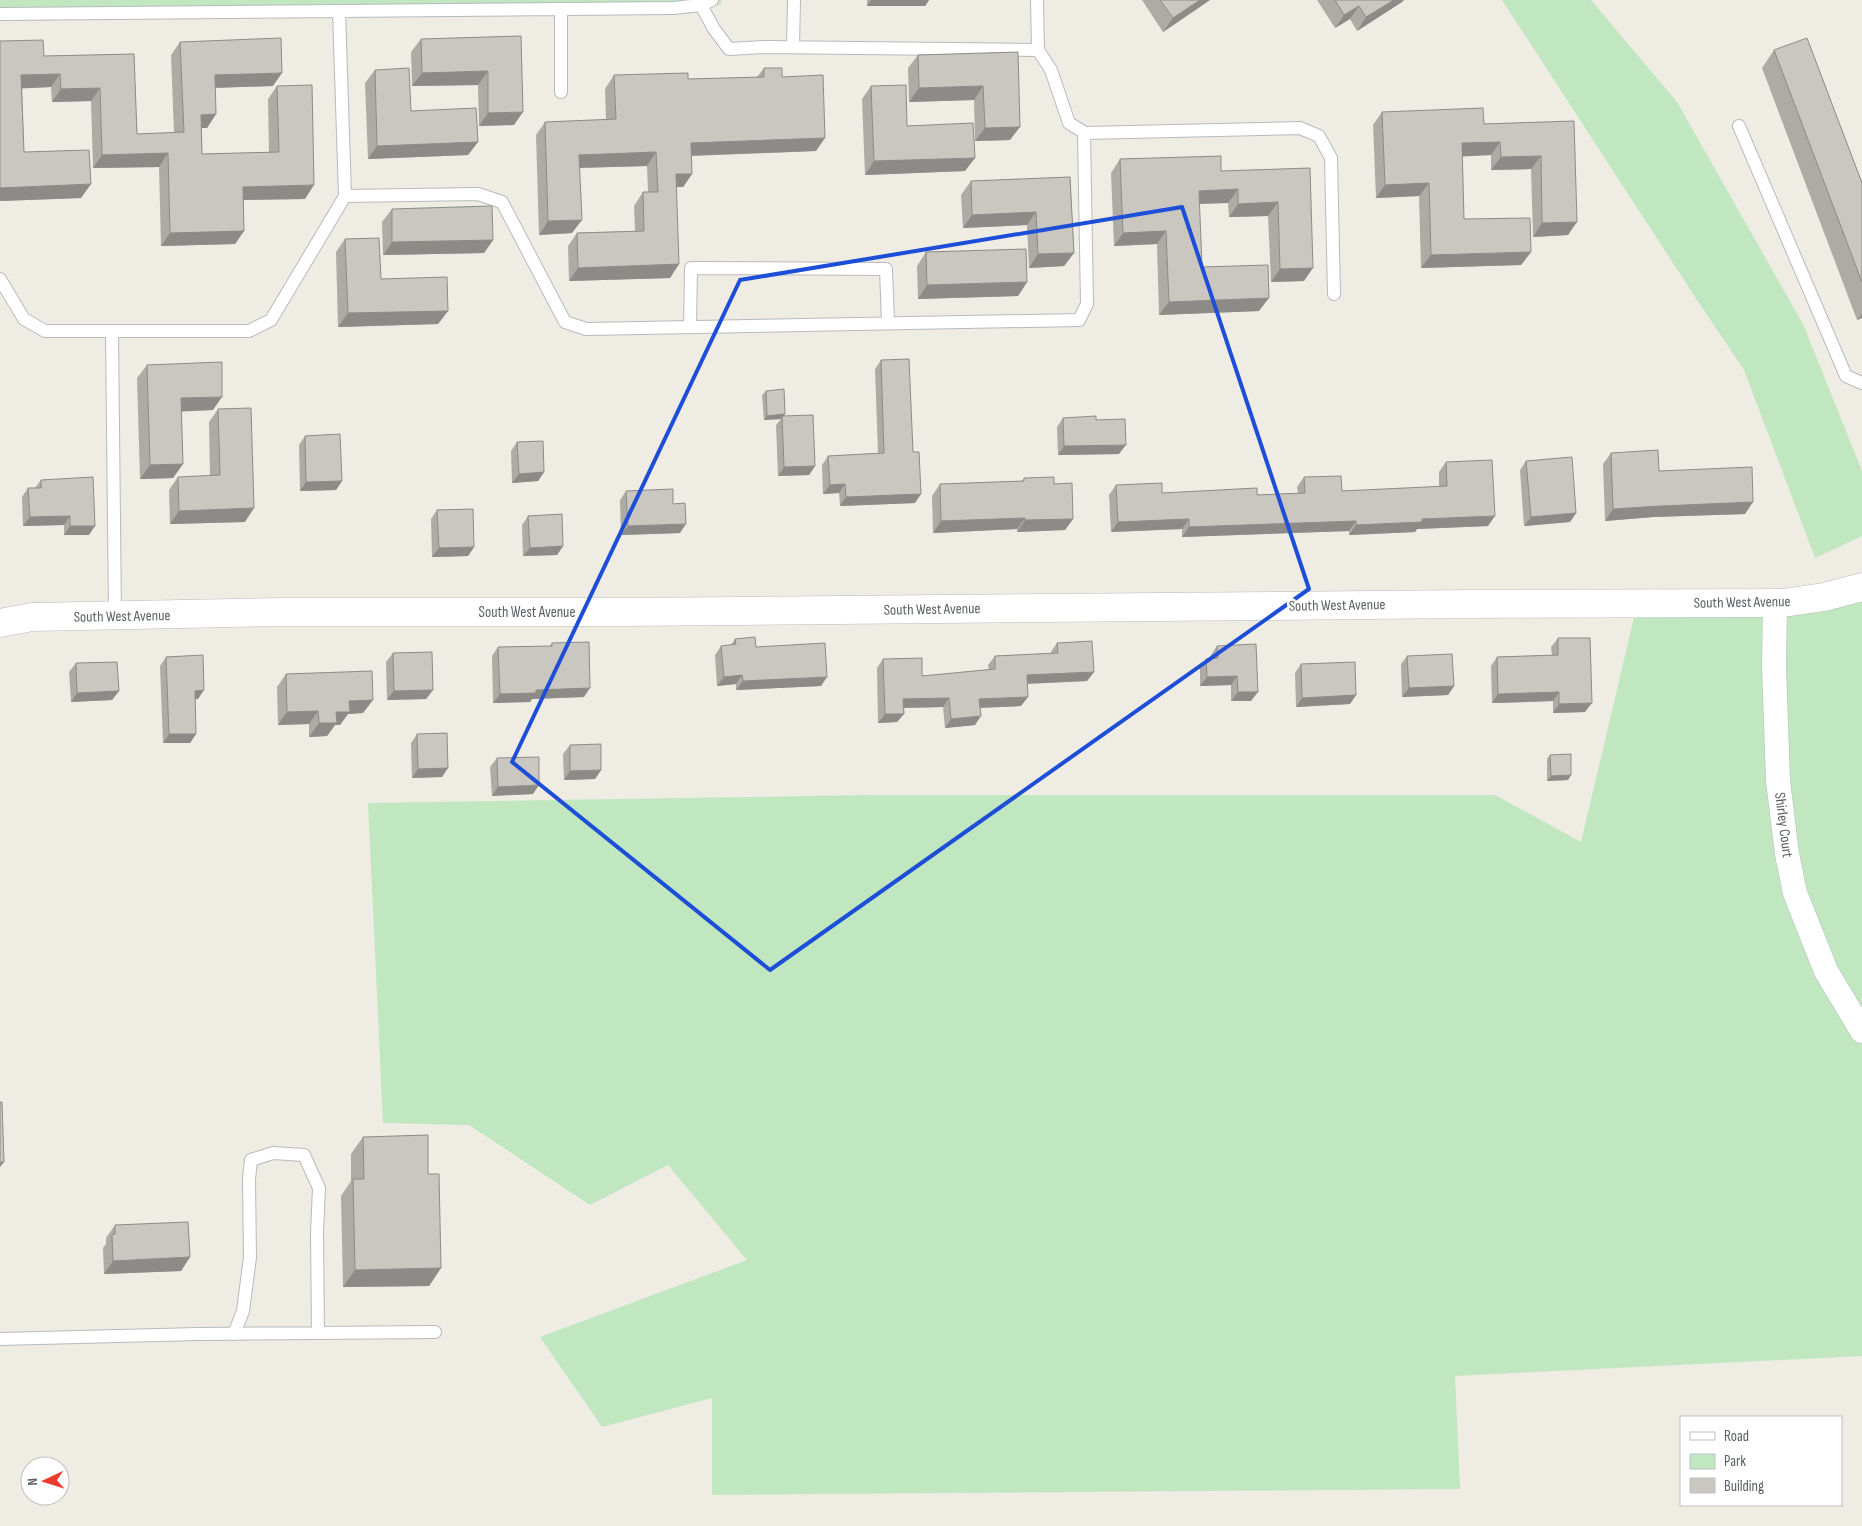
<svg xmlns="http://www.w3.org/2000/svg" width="1862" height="1526" font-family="'Sofia Sans Condensed',sans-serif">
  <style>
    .green { fill: #c0e7c0 }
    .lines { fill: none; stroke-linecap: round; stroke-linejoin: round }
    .service-casing { stroke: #b6babe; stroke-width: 14 }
    .minor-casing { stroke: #b6babe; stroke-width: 25 }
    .tertiary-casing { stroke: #b6babe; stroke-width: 29 }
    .service { stroke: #fff; stroke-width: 12 }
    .minor { stroke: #fff; stroke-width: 24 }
    .tertiary { stroke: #fff; stroke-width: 28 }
    .wall { fill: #aeaba6 }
    .shaded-wall { fill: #8d8b87 }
    .building { fill: #cac7c1; stroke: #8d8b87 }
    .marked { fill: none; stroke: #1d4ed8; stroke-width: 4; stroke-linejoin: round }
    .labels { text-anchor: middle; stroke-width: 5; stroke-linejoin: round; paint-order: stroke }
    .street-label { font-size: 15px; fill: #5c6065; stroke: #fff }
  </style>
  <rect width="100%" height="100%" fill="#efece4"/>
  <!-- green -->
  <path class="green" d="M 0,0 L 721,0 L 721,5 L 0,13 Z
    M 1502,0 L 1591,0 L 1677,102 L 1803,324 L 1862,471 L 1862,536 L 1815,558 L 1744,370 L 1695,297 Z
    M 1862,601 L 1862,1356 L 1455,1376 L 1460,1489 L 712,1495 L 712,1398 L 602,1427 L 540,1337 L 747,1260 L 668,1165 L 590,1205 L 469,1125 L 383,1123 L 368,803 L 871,795 L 1495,795 L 1581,842 L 1637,605 Z"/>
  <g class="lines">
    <!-- service casing -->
    <g class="service-casing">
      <path id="service" d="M 1037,0 L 1038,50
        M 701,5 L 714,29 L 729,49 L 766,47 L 1038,50 L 1051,70 L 1069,123 L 1085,133 L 1300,128 L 1319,136 L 1331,158 L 1334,294
        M 339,11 L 345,196 L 478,194 L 502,202 L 565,322 L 586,329 L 1079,320 L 1087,304 L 1084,132
        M 0,14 L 673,8 L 701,5 L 712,0
        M 793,47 L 794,0
        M 561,92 L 561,9
        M 1739,126 L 1846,376 L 1862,383
        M 0,279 L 24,319 L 45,331 L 249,331 L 271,320 L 345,196
        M 690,327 L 691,268 L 886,269 L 888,323
        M 112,331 L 115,616
        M 234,1334 L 243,1311 L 250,1257 L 249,1179 L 251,1160 L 273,1153 L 304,1155 L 319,1188 L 317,1233 L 318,1333
        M 0,1339 L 198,1334 L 435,1332"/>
    </g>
    <!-- minor casing -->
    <g class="minor-casing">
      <path id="minor" d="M 1775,603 L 1774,666 L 1778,781 L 1787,854 L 1795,893 L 1826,971 L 1862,1031"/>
    </g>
    <!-- tertiary casing -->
    <g class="tertiary-casing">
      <path id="tertiary" d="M 0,623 L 32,617 L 281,612 L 630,612 L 1470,604 L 1783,603 L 1824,597 L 1862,587"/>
    </g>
    <!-- service -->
    <use href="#service" class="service"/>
    <!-- minor -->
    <use href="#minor" class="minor"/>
    <!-- tertiary -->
    <use href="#tertiary" class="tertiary"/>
  </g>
  <!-- wall -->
  <path class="wall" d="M 867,0 L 929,0 L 925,6 L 867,6 Z
    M 1142,0 L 1210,0 L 1163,32 Z
    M 1317,0 L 1404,0 L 1402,2 L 1357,31 L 1350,19 L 1335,28 Z
    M 521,36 L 514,125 L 479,126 L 478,85 L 412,86 L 411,52 L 421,39 Z
    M 0,41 L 44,56 L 134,54 L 137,134 L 174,133 L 171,55 L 180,42 L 273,86 L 215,88 L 216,114 L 207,128 L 202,128 L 202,154 L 269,152 L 268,99 L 277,86 L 305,199 L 243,200 L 244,231 L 235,244 L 161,246 L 159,167 L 93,168 L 91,101 L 52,102 L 51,87 L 22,88 L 24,152 L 81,198 L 0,201 Z
    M 1774,50 L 1862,183 L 1862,318 L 1857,320 L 1762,68 Z
    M 1018,52 L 1010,140 L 975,141 L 974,100 L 909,102 L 908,68 L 918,55 Z
    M 764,68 L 782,77 L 816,151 L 691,156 L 692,174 L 683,187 L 676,187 L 679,264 L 670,278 L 569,281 L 568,246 L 577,233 L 635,231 L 634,206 L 643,192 L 648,192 L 647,166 L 580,168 L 572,233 L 539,235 L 536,135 L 545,122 L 606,120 L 605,89 L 614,75 L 688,79 L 757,77 Z
    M 375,70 L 411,111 L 478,142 L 468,155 L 368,159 L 365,83 Z
    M 871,86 L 907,126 L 965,171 L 865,175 L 862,99 Z
    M 1382,112 L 1484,124 L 1574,121 L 1568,235 L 1533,237 L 1531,169 L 1491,170 L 1491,155 L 1462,156 L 1464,219 L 1531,252 L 1521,265 L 1421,268 L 1419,196 L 1376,198 L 1373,125 Z
    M 1120,159 L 1221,171 L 1310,168 L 1304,281 L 1271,282 L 1268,216 L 1229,217 L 1228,203 L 1199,204 L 1202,267 L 1259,311 L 1159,315 L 1157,244 L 1114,246 L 1111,173 Z
    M 1070,177 L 1074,253 L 1064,266 L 1029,268 L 1027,225 L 963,228 L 961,195 L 971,181 Z
    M 392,209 L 493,240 L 484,253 L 383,255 L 382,222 Z
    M 345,239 L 381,279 L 448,311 L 438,324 L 338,327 L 336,252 Z
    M 926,252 L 1027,282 L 1018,296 L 918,299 L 917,266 Z
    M 881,360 L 915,503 L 840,506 L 839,493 L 823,494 L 822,465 L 828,456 L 878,453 L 875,369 Z
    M 147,365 L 213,410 L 181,411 L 183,464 L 173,478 L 140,479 L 137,378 Z
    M 766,391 L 785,414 L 784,416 L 815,466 L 809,475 L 778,476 L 776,425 L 781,419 L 764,420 L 762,395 Z
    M 218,409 L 245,522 L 170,524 L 169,490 L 178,477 L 210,476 L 209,422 Z
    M 1063,418 L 1096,420 L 1119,454 L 1058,455 L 1057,427 Z
    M 305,436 L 342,481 L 336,490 L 300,491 L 299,445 Z
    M 517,442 L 544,472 L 538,481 L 512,483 L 511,451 Z
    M 1611,453 L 1659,471 L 1745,514 L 1653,517 L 1605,521 L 1603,464 Z
    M 1526,461 L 1576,513 L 1570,522 L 1524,526 L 1520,470 Z
    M 1446,462 L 1488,526 L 1417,529 L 1415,532 L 1349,535 L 1349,531 L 1182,537 L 1182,529 L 1111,532 L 1109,495 L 1116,485 L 1162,493 L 1257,495 L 1298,493 L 1297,487 L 1304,477 L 1342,491 L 1439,487 L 1439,472 Z
    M 1024,478 L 1054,484 L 1073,519 L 1065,530 L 1017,532 L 1017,529 L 933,533 L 932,496 L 940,484 L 1022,481 Z
    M 41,480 L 89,535 L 64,535 L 64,525 L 23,526 L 22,497 L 28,488 L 35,488 Z
    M 626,491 L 673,504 L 680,533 L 621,535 L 620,500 Z
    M 437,510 L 474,547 L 468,556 L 432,557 L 431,519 Z
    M 528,516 L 563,546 L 557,555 L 523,556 L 522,525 Z
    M 1558,638 L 1585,712 L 1553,713 L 1553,701 L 1492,703 L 1491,666 L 1497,657 L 1552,655 L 1551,647 Z
    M 735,639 L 756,647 L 821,686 L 736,690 L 736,684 L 717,686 L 715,655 L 721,646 L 731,645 Z
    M 552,643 L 584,697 L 532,699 L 530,702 L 493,703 L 492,656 L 498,647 L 550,646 Z
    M 1057,643 L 1094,672 L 1087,681 L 1027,684 L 1021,706 L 980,708 L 975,725 L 945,728 L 943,707 L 904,708 L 904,714 L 897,722 L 878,723 L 877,668 L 883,659 L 922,676 L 989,670 L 988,665 L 995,656 L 1051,653 L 1051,652 Z
    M 1256,644 L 1251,701 L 1231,701 L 1231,685 L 1200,686 L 1200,668 L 1206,659 L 1211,658 L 1211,655 L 1217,646 Z
    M 393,653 L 433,690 L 426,699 L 387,700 L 386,662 Z
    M 1407,656 L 1454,686 L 1448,695 L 1402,697 L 1401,664 Z
    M 166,657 L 198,699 L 195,699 L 196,734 L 190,743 L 163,743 L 160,666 Z
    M 76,663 L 119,691 L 112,700 L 71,702 L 69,672 Z
    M 1301,664 L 1356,695 L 1350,704 L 1296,707 L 1295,673 Z
    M 286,674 L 363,713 L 348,714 L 340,725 L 335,725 L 327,736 L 309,737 L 309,724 L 278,725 L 277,687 Z
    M 417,734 L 442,777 L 412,778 L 411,743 Z
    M 570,745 L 601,770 L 595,779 L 564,780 L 563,754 Z
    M 1550,755 L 1571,775 L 1568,780 L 1547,781 L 1547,759 Z
    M 497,758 L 533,794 L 492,796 L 490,767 Z
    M 363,1137 L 441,1268 L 429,1286 L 343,1287 L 341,1196 L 351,1181 L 351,1154 Z
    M 115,1225 L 190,1257 L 181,1271 L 104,1274 L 103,1248 L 106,1244 L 106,1238 Z"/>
  <!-- shaded-wall -->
  <path class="shaded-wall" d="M 871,0 L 929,0 L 925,6 L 867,6 Z
    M 1200,0 L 1210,0 L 1163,32 L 1173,18 Z
    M 1394,0 L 1404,0 L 1402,2 L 1357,31 L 1366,17 Z
    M 1359,6 L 1350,19 L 1335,28 L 1344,15 Z
    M 488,71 L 478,85 L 412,86 L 422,73 Z
    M 282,73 L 273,86 L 206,88 L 215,75 Z
    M 60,74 L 51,87 L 12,89 L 21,75 Z
    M 983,86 L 974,100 L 909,102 L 919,88 Z
    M 100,88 L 91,101 L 52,102 L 61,89 Z
    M 523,112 L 514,125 L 479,126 L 488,113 Z
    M 216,114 L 207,128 L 192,128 L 201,115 Z
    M 1020,127 L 1010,140 L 975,141 L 985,128 Z
    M 825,138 L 816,151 L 681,156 L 691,143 Z
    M 478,142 L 468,155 L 368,159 L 377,146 Z
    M 1500,142 L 1491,155 L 1453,157 L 1462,143 Z
    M 656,152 L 647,166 L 570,168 L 579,155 Z
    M 168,153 L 159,167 L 93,168 L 102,155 Z
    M 1541,156 L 1531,169 L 1491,170 L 1501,157 Z
    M 975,158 L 965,171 L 865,175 L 874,161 Z
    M 676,174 L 692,174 L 683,187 L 667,187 Z
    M 1429,183 L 1419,196 L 1376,198 L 1385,185 Z
    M 91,184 L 81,198 L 0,201 L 0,188 Z
    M 314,185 L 305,199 L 234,200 L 243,187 Z
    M 1238,189 L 1228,203 L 1190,204 L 1199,191 Z
    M 1278,202 L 1268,216 L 1229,217 L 1238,204 Z
    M 1036,212 L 1027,225 L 963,228 L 972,215 Z
    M 582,220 L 572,233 L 539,235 L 548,221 Z
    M 1577,222 L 1568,235 L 1533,237 L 1542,223 Z
    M 244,231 L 235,244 L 161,246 L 170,233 Z
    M 1166,231 L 1157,244 L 1114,246 L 1123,233 Z
    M 493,240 L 484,253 L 383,255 L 392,242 Z
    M 1531,252 L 1521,265 L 1421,268 L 1431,255 Z
    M 1074,253 L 1064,266 L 1029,268 L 1038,254 Z
    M 679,264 L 670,278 L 569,281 L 578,268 Z
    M 1313,268 L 1304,281 L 1271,282 L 1280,269 Z
    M 1027,282 L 1018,296 L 918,299 L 927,285 Z
    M 1269,298 L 1259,311 L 1159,315 L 1169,302 Z
    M 448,311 L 438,324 L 338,327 L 348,313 Z
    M 1862,314 L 1862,318 L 1857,320 Z
    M 222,397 L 213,410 L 172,412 L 181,398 Z
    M 785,414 L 783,418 L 782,416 L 781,419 L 764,420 L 767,416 Z
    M 1126,445 L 1119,454 L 1058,455 L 1064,446 Z
    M 183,464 L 173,478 L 140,479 L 150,465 Z
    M 815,466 L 809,475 L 778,476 L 784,467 Z
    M 544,472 L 538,481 L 512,483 L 519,474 Z
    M 342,481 L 336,490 L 300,491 L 306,482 Z
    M 845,484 L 839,493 L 823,494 L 830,485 Z
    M 921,494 L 915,503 L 840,506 L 846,497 Z
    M 1753,502 L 1745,514 L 1653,517 L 1605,521 L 1613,509 L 1661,506 Z
    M 254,508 L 245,522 L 170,524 L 179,511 Z
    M 1576,513 L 1570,522 L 1524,526 L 1531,517 Z
    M 70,516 L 64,525 L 23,526 L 30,517 Z
    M 1495,516 L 1488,526 L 1417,529 L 1415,532 L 1349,535 L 1356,525 L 1422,519 Z
    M 1025,518 L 1017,529 L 933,533 L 941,521 Z
    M 1073,519 L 1065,530 L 1017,532 L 1025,520 Z
    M 1189,519 L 1182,529 L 1111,532 L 1118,522 Z
    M 1356,521 L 1349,531 L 1182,537 L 1189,527 Z
    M 686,524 L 680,533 L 621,535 L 628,526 Z
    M 70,526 L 95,526 L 89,535 L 64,535 Z
    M 563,546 L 557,555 L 523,556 L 530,548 Z
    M 474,547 L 468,556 L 432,557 L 439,548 Z
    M 1094,672 L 1087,681 L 1020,684 L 1027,675 Z
    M 742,675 L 736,684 L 717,686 L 724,677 Z
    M 1237,676 L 1231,685 L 1200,686 L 1207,677 Z
    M 827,677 L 821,686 L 736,690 L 743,681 Z
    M 1454,686 L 1448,695 L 1402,697 L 1409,688 Z
    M 590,688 L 584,697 L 532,699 L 530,702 L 493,703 L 500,694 L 536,690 Z
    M 204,690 L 198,699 L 189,700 L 195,691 Z
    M 433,690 L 426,699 L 387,700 L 394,691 Z
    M 119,691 L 112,700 L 71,702 L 77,693 Z
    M 1238,692 L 1258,692 L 1251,701 L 1231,701 Z
    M 1559,692 L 1553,701 L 1492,703 L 1498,694 Z
    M 1356,695 L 1350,704 L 1296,707 L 1302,698 Z
    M 1028,697 L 1021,706 L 973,708 L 979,699 Z
    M 949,698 L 943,707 L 897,708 L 903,699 Z
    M 373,700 L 363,713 L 348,714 L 340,725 L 335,725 L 327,736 L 309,737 L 319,723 L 349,701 Z
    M 1592,703 L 1585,712 L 1553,713 L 1559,704 Z
    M 318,711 L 309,724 L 278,725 L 287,712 Z
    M 885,714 L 904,714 L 897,722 L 878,723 Z
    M 981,716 L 975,725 L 945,728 L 951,719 Z
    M 169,734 L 196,734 L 190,743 L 163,743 Z
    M 448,768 L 442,777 L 412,778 L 418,769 Z
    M 601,770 L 595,779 L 564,780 L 570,771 Z
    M 1571,775 L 1568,780 L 1547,781 L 1551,776 Z
    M 539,785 L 533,794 L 492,796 L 498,787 Z
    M 0,1162 L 4,1162 L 0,1167 Z
    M 190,1257 L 181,1271 L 104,1274 L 113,1261 Z
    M 441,1268 L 429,1286 L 343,1287 L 355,1270 Z"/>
  <!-- building -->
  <path class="building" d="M 1160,0 L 1200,0 L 1173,18 Z
    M 1335,0 L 1394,0 L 1366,17 L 1359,6 L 1344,15 Z
    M 521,36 L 523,112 L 488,113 L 488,71 L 422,73 L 421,39 Z
    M 281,38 L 282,73 L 215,75 L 216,114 L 201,115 L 202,154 L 279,152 L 277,86 L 312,85 L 314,185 L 243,187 L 244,231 L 170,233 L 168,153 L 102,155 L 100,88 L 61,89 L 60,74 L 21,75 L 24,152 L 89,150 L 91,184 L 0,188 L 0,41 L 43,40 L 44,56 L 134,54 L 137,134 L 184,132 L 180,42 Z
    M 1807,38 L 1862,183 L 1862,282 L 1774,50 Z
    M 1018,52 L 1020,127 L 985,128 L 983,86 L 919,88 L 918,55 Z
    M 409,68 L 411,111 L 476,108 L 478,142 L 377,146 L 375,70 Z
    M 764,68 L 782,68 L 782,77 L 823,75 L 825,138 L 691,143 L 692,174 L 676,174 L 679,264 L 578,268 L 577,233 L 644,231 L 643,192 L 658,192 L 656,152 L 579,155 L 582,220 L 548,221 L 545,122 L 616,119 L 614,75 L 688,73 L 688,79 L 764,77 Z
    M 906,85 L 907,126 L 973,123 L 975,158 L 874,161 L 871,86 Z
    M 1483,108 L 1484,124 L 1574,121 L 1577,222 L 1542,223 L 1541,156 L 1501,157 L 1500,142 L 1462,143 L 1464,219 L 1530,218 L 1531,252 L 1431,255 L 1429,183 L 1385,185 L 1382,112 Z
    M 1221,156 L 1221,171 L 1310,168 L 1313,268 L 1280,269 L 1278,202 L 1238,204 L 1238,189 L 1199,191 L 1202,267 L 1268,265 L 1269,298 L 1169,302 L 1166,231 L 1123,233 L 1120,159 Z
    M 1070,177 L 1074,253 L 1038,254 L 1036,212 L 972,215 L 971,181 Z
    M 492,206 L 493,240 L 392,242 L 392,209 Z
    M 379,238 L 381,279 L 447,277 L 448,311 L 348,313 L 345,239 Z
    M 1026,249 L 1027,282 L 927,285 L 926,252 Z
    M 909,359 L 913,452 L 919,452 L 921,494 L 846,497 L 845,484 L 830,485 L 828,456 L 884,453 L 881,360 Z
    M 222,362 L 222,397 L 181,398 L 183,464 L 150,465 L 147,365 Z
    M 784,389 L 785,414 L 767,416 L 766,391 Z
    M 251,408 L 254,508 L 179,511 L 178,477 L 220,475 L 218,409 Z
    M 813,415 L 815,466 L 784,467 L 782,416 Z
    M 1096,416 L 1096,420 L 1125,419 L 1126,445 L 1064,446 L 1063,418 Z
    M 340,434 L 342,481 L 306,482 L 305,436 Z
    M 543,441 L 544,472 L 519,474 L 517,442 Z
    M 1658,450 L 1659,471 L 1752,467 L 1753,502 L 1661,506 L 1613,509 L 1611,453 Z
    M 1572,457 L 1576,513 L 1531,517 L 1526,461 Z
    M 1492,460 L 1495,516 L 1422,519 L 1422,522 L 1356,525 L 1356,521 L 1189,527 L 1189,519 L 1118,522 L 1116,485 L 1162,483 L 1162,493 L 1257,488 L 1257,495 L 1305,493 L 1304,477 L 1341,476 L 1342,491 L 1447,486 L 1446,462 Z
    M 93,477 L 95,526 L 70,526 L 70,516 L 30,517 L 28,488 L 41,488 L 41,480 Z
    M 1054,477 L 1054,484 L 1072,483 L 1073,519 L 1025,520 L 1025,518 L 941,521 L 940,484 L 1024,481 L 1024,478 Z
    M 673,489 L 673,504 L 685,503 L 686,524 L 628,526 L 626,491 Z
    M 473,509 L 474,547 L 439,548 L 437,510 Z
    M 562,514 L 563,546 L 530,548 L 528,516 Z
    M 755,637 L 756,647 L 825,643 L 827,677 L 743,681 L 742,675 L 724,677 L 721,646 L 736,644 L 735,639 Z
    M 1558,638 L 1590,638 L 1592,703 L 1559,704 L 1559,692 L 1498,694 L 1497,657 L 1558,655 Z
    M 1092,641 L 1094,672 L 1027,675 L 1028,697 L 979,699 L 981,716 L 951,719 L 949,698 L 903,699 L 904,714 L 885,714 L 883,659 L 922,658 L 922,676 L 995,669 L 995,656 L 1058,653 L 1057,643 Z
    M 589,642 L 590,688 L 536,690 L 536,693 L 500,694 L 498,647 L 552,646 L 552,643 Z
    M 1256,644 L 1258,692 L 1238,692 L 1237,676 L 1207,677 L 1206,659 L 1218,658 L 1217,646 Z
    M 432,652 L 433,690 L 394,691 L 393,653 Z
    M 1452,654 L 1454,686 L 1409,688 L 1407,656 Z
    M 203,655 L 204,690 L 195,691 L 196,734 L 169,734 L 166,657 Z
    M 117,662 L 119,691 L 77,693 L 76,663 Z
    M 1355,662 L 1356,695 L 1302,698 L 1301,664 Z
    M 372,671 L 373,700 L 349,701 L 350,712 L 336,712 L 337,723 L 319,723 L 318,711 L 287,712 L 286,674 Z
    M 447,733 L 448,768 L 418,769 L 417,734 Z
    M 601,744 L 601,770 L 570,771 L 570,745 Z
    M 1571,754 L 1571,775 L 1551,776 L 1550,755 Z
    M 539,757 L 539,785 L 498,787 L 497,758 Z
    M 0,1102 L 2,1102 L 4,1162 L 0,1162 Z
    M 428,1135 L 428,1174 L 439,1174 L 441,1268 L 355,1270 L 353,1179 L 364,1179 L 363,1137 Z
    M 188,1222 L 190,1257 L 113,1261 L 112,1235 L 115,1234 L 115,1225 Z"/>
  <!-- marked area -->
  <path class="marked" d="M 1182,207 L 1309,589 L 770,970 L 512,762 L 740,280 Z"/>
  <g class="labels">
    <!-- street labels -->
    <g class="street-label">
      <text transform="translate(1742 602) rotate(-1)" y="5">South West Avenue</text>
      <text transform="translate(1337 605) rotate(-1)" y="5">South West Avenue</text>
      <text transform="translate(932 609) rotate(-1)" y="5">South West Avenue</text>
      <text x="527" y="617">South West Avenue</text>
      <text transform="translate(122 616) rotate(-1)" y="5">South West Avenue</text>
      <text transform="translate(1784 825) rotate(83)" y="5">Shirley Court</text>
    </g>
  </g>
  <!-- legend -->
  <rect x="1680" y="1416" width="162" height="90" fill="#ffffff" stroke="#bebfc1"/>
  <rect x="1690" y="1432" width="25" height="8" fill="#ffffff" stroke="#bebfc1"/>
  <text x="1724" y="1441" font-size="15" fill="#5c6065">Road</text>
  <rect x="1690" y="1454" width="25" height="15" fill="#c0e7c0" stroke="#bebfc1"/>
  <text x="1724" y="1466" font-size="15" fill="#5c6065">Park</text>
  <rect x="1690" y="1478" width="25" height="15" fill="#cac7c1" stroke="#bebfc1"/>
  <text x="1724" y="1491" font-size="15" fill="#5c6065">Building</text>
  <!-- north arrow -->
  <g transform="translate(45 1481) rotate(266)"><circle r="24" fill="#ffffff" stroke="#bebfc1"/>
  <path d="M0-4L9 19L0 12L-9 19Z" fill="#ec3b2d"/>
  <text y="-8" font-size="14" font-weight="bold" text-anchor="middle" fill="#5c6065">N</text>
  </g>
</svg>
